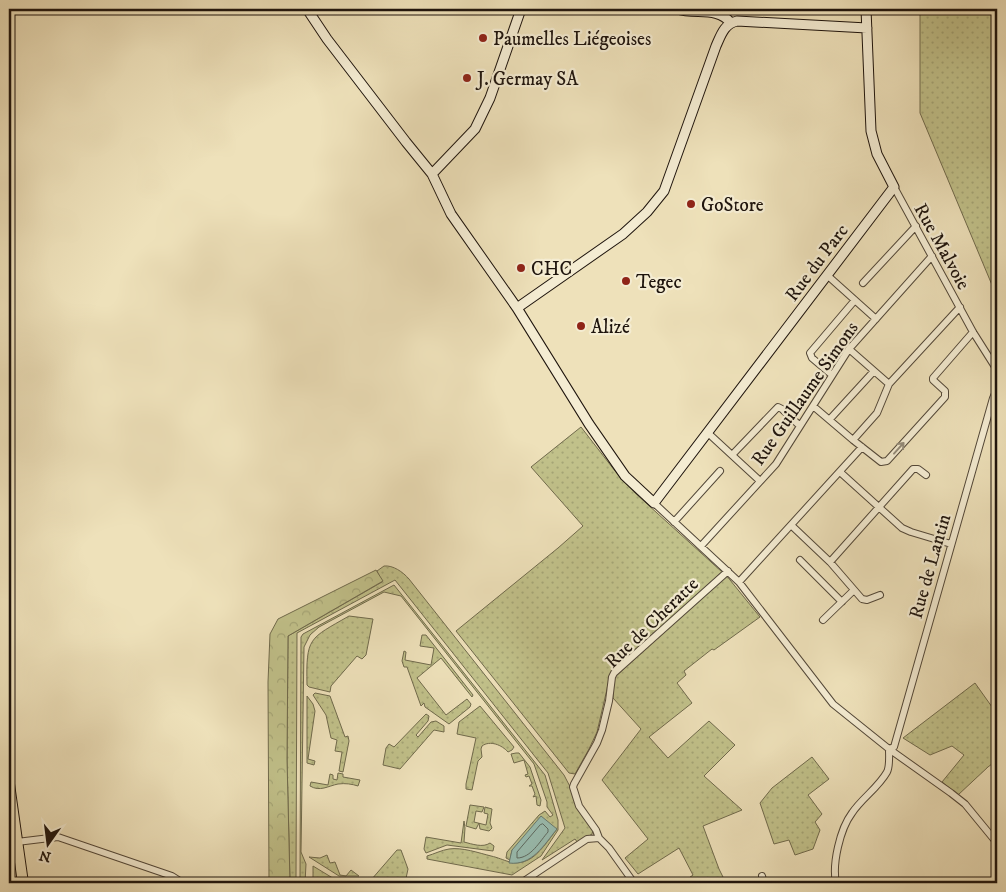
<svg xmlns="http://www.w3.org/2000/svg" width="1006" height="892" font-family="'IM FELL DW Pica',serif">
  <style>
    .grass { fill: url(#grass-dots); stroke: #706a4c }
    .forest { fill: url(#forest-crowns); stroke: #706a4c }
    .water { fill: #99bdb1; stroke: #68796f }
    .lines { fill: none; stroke-linecap: round; stroke-linejoin: round }
    .shore { stroke: #5c685f; stroke-width: 1 }
    .street-casing { stroke: #524738; stroke-width: 8 }
    .secondary-casing { stroke: #1e140d; stroke-width: 11 }
    .primary-casing { stroke: #1e140d; stroke-width: 12 }
    .street { stroke: #f4ecd2; stroke-width: 6 }
    .secondary { stroke: #f4ecd2; stroke-width: 9 }
    .primary { stroke: #eee1ba; stroke-width: 10 }
    .oneway { stroke: #948b79 }
    .poi-dot { fill: #8f2418; stroke: #f4ecd2; stroke-width: 2 }
    .labels { text-anchor: middle; stroke-width: 4.5; stroke-linejoin: round; paint-order: stroke }
    .poi-label { font-size: 19px; fill: #1e140d; stroke: #f4ecd2; text-anchor: start }
    .street-label { font-size: 19px; fill: #1e140d; stroke: #f4ecd2 }
  </style>
  <defs>
    <pattern id="grass-dots" width="8" height="8" patternUnits="userSpaceOnUse" patternTransform="scale(1.25)"><rect width="8" height="8" fill="#c1c18a"/><path d="M2 2h.1M6 6h.1" fill="none" stroke="#a5a576" stroke-width="1.8" stroke-linecap="round"/></pattern>
    <pattern id="forest-crowns" width="20" height="18" patternUnits="userSpaceOnUse" patternTransform="scale(1.25)"><rect width="20" height="18" fill="#c1c18a"/><path d="M2 6a3 3 0 1 1 6 0M12 15a3 3 0 1 1 6 0" fill="none" stroke="#a5a576"/></pattern>
  </defs>
  <rect width="100%" height="100%" fill="#eee1ba"/>
  <filter id="stains"><feTurbulence type="fractalNoise" baseFrequency=".004" numOctaves="4"/><feColorMatrix values="0 0 0 0 .2 0 0 0 0 .09 0 0 0 0 .02 0 0 0 .5 -.17"/></filter>
  <radialGradient id="worn" r=".72"><stop offset=".6" stop-color="#630" stop-opacity="0"/><stop offset="1" stop-color="#630" stop-opacity=".3"/></radialGradient>
  <!-- grass -->
  <path class="grass" d="M 920,9 L 991,9 L 997,23 L 997,286 L 992,285 L 920,113 Z
    M 581,427 L 615,471 L 635,493 L 722,572 L 611,672 L 597,732 L 589,749 L 575,774 L 569,773 L 456,631 L 558,548 L 583,526 L 531,467 Z
    M 384,566 C 393,565 403,572 409,579 L 564,775 L 593,831 L 592,834 L 578,843 L 575,839 L 542,860 L 565,828 L 548,773 L 395,580 L 297,633 L 296,877 L 294,883 L 290,883 L 287,759 L 288,636 L 382,582 L 377,571 Z
    M 726,575 L 760,617 L 714,650 L 712,649 L 684,671 L 686,675 L 677,683 L 692,703 L 649,737 L 668,758 L 709,721 L 735,745 L 704,776 L 742,810 L 703,826 L 719,869 L 726,883 L 682,883 L 693,875 L 679,848 L 638,874 L 625,858 L 648,839 L 602,780 L 641,729 L 613,698 L 614,678 Z
    M 394,585 L 545,775 L 558,820 L 558,830 L 541,856 L 512,875 L 427,859 L 427,856 C 434,854 442,850 449,849 C 462,847 479,853 491,856 C 505,859 513,867 528,860 C 539,855 549,839 557,829 L 512,850 L 510,860 L 506,858 L 507,852 L 539,815 L 545,811 L 550,817 L 553,815 L 547,807 L 547,802 L 534,764 L 401,596 L 384,592 L 319,627 L 310,635 L 304,647 L 301,852 L 306,864 L 305,883 L 300,880 L 301,637 L 303,634 Z
    M 349,616 L 373,619 L 366,655 L 362,659 L 357,656 L 331,686 L 330,692 L 309,687 L 307,685 C 306,637 309,639 349,616 Z
    M 422,635 L 426,635 L 473,695 L 472,697 L 441,658 L 417,678 L 446,715 L 467,699 L 471,704 L 470,707 L 449,724 L 425,707 L 424,703 L 421,706 L 407,667 L 404,667 L 402,661 L 404,651 L 406,652 L 405,660 L 431,665 L 434,648 L 420,646 Z
    M 975,683 L 997,714 L 997,760 L 988,767 L 958,795 L 942,782 L 964,755 L 952,746 L 930,755 L 903,738 Z
    M 315,693 L 330,696 L 345,737 L 348,736 L 349,741 L 343,772 L 339,771 L 342,752 L 335,751 L 337,740 L 331,738 L 326,715 L 313,695 Z
    M 307,696 L 313,704 L 315,711 L 308,759 L 315,761 L 314,765 L 307,763 Z
    M 480,706 L 514,747 L 512,750 L 508,752 C 502,745 490,740 482,746 L 481,749 L 482,757 L 478,761 L 472,790 L 466,789 L 466,784 L 476,738 L 457,734 L 459,722 Z
    M 426,714 L 429,716 L 428,721 L 416,735 L 418,737 L 431,722 L 436,721 L 444,726 L 444,732 L 434,730 L 400,769 L 383,765 L 386,748 L 389,744 L 394,747 Z
    M 516,753 L 519,753 L 530,767 L 541,800 L 540,806 L 537,805 L 536,796 L 533,797 L 535,794 L 532,786 L 529,786 L 532,784 L 529,776 L 526,777 L 525,775 L 528,774 L 524,760 L 514,763 L 511,754 Z
    M 812,757 L 829,779 L 808,795 L 822,814 L 815,822 L 820,830 L 813,849 L 795,855 L 789,840 L 774,844 L 760,803 L 772,788 Z
    M 338,773 L 343,774 L 343,777 L 360,780 L 358,786 C 352,784 345,783 338,784 C 328,786 320,792 310,786 L 311,782 L 328,785 L 330,774 L 333,775 L 333,779 L 337,780 Z
    M 470,805 L 484,807 L 482,812 L 476,811 L 474,822 L 486,825 L 488,814 L 484,813 L 485,807 L 492,809 L 490,823 L 492,828 L 489,831 L 480,829 L 479,823 L 476,829 L 466,826 Z
    M 464,821 L 465,828 L 464,842 C 472,844 483,848 490,843 L 494,846 L 493,851 L 447,845 L 426,853 L 424,849 L 426,837 L 461,843 Z
    M 397,850 L 401,850 L 408,869 L 405,883 L 371,883 L 371,880 Z
    M 327,855 L 330,863 L 335,862 L 340,875 L 346,876 L 351,870 L 359,876 L 339,876 L 309,857 L 320,858 Z
    M 313,866 L 336,880 L 364,880 L 364,883 L 313,883 Z"/>
  <!-- forest -->
  <path class="forest" d="M 376,570 L 383,581 L 288,636 L 287,759 L 290,883 L 269,883 L 268,682 L 270,634 L 278,619 Z"/>
  <!-- water -->
  <path class="water" d="M 541,816 L 557,829 C 544,845 532,866 509,863 L 512,850 Z"/>
  <g class="lines">
    <!-- shore -->
    <path class="shore" d="M 543,824 L 548,829 L 548,832 C 540,841 531,858 517,858 L 517,852 L 540,825 Z"/>
    <!-- street casing -->
    <g class="street-casing">
      <path id="street" d="M 894,187 L 973,332 L 997,370
        M 828,276 L 876,319
        M 863,283 L 916,226
        M 960,307 L 889,384 L 877,413 L 853,440 L 881,462 L 887,461 L 945,397 L 945,391 L 933,380 L 933,378 L 973,332
        M 849,349 L 889,384
        M 832,375 L 812,358 L 810,353 L 855,300
        M 813,406 L 853,440
        M 830,419 L 874,371
        M 708,433 L 760,481
        M 732,455 L 778,407 L 782,409 L 800,426
        M 840,472 L 902,528 L 911,532 L 951,544
        M 654,503 L 739,582 L 833,704 L 889,749 L 951,793 L 965,804 L 997,843
        M 674,522 L 720,471
        M 791,525 L 830,562 L 862,599 L 867,600 L 880,595
        M 701,546 L 776,464 L 849,349 L 932,256
        M 800,560 L 842,602
        M 830,562 L 913,469 L 918,469 L 926,475
        M 739,582 L 862,447
        M 823,620 L 854,590
        M 889,749 L 894,747 L 993,398 L 997,389
        M 17,842 L 58,837 L 172,876 L 183,883
        M 762,876 L 764,883
        M 521,883 L 587,839 L 599,838
        M 634,883 L 609,848 L 599,838 L 596,830 L 579,806 L 573,787 L 574,784 L 597,743 L 602,730 L 609,701 L 612,677 L 614,673 L 728,571
        M 836,883 C 832,864 840,829 852,813 C 862,798 878,788 887,772 C 890,766 889,756 889,749"/>
    </g>
    <!-- secondary casing -->
    <g class="secondary-casing">
      <path id="secondary" d="M 307,9 L 327,39 L 406,142 L 432,174 L 451,214 L 517,308 L 589,424 L 625,476 L 654,503 L 894,187 L 877,154 L 871,131 L 866,9
        M 677,9 C 696,15 717,6 731,23
        M 432,174 L 475,129 L 490,98 L 521,9
        M 517,308 L 623,234 L 647,212 L 664,191 L 716,46 C 721,35 724,24 737,21 L 867,28"/>
    </g>
    <!-- primary casing -->
    <g class="primary-casing">
      <path id="primary" d="M 9,784 L 23,883"/>
    </g>
    <!-- street -->
    <use href="#street" class="street"/>
    <!-- secondary -->
    <use href="#secondary" class="secondary"/>
    <!-- primary -->
    <use href="#primary" class="primary"/>
  </g>
  <!-- one-way arrows -->
  <defs><path id="oneway-shaft" d="M-6 0H5M1.5-3L5.5 0L1.5 3" fill="none" stroke-width="1.6" stroke-linecap="round" stroke-linejoin="round" transform="scale(1.25)"/></defs>
  <use class="oneway" href="#oneway-shaft" transform="translate(899 448) rotate(-48)"/>
  <!-- markers -->
  <g class="poi-dot">
    <circle cx="483" cy="38" r="5"/>
    <circle cx="467" cy="78" r="5"/>
    <circle cx="691" cy="204" r="5"/>
    <circle cx="521" cy="268" r="5"/>
    <circle cx="626" cy="281" r="5"/>
    <circle cx="581" cy="326" r="5"/>
  </g>
  <g class="labels">
    <!-- poi labels -->
    <g class="poi-label">
      <text x="493" y="45">Paumelles Liégeoises</text>
      <text x="477" y="85">J. Germay SA</text>
      <text x="701" y="211">GoStore</text>
      <text x="531" y="275">CHC</text>
      <text x="636" y="288">Tegec</text>
      <text x="591" y="333">Alizé</text>
    </g>
    <!-- street labels -->
    <g class="street-label">
      <text transform="translate(943 246) rotate(61)" y="7">Rue Malvoie</text>
      <text transform="translate(816 262) rotate(-53)" y="7">Rue du Parc</text>
      <text transform="translate(804 393) rotate(-55)" y="7">Rue Guillaume Simons</text>
      <text transform="translate(929 566) rotate(-74)" y="7">Rue de Lantin</text>
      <text transform="translate(651 622) rotate(-44)" y="7">Rue de Cheratte</text>
    </g>
  </g>
  <!-- margin -->
  <rect width="1006" height="892" fill="none" stroke="#eee1ba" stroke-width="30"/>
  <rect x="10" y="10" width="986" height="872" fill="none" stroke="#1e140d" stroke-width="2.5"/>
  <rect x="15" y="15" width="976" height="862" fill="none" stroke="#1e140d"/>
  <!-- north arrow -->
  <g transform="translate(48 844) rotate(194)" stroke="#f4ecd2" stroke-width="4" paint-order="stroke">
  <path d="M0-4L9 19L0 12L-9 19Z" fill="#1e140d"/>
  <text y="-8" font-size="14" font-weight="bold" text-anchor="middle" fill="#1e140d">N</text>
  </g>
  <rect width="100%" height="100%" filter="url(#stains)"/>
  <rect width="100%" height="100%" fill="url(#worn)"/>
</svg>
